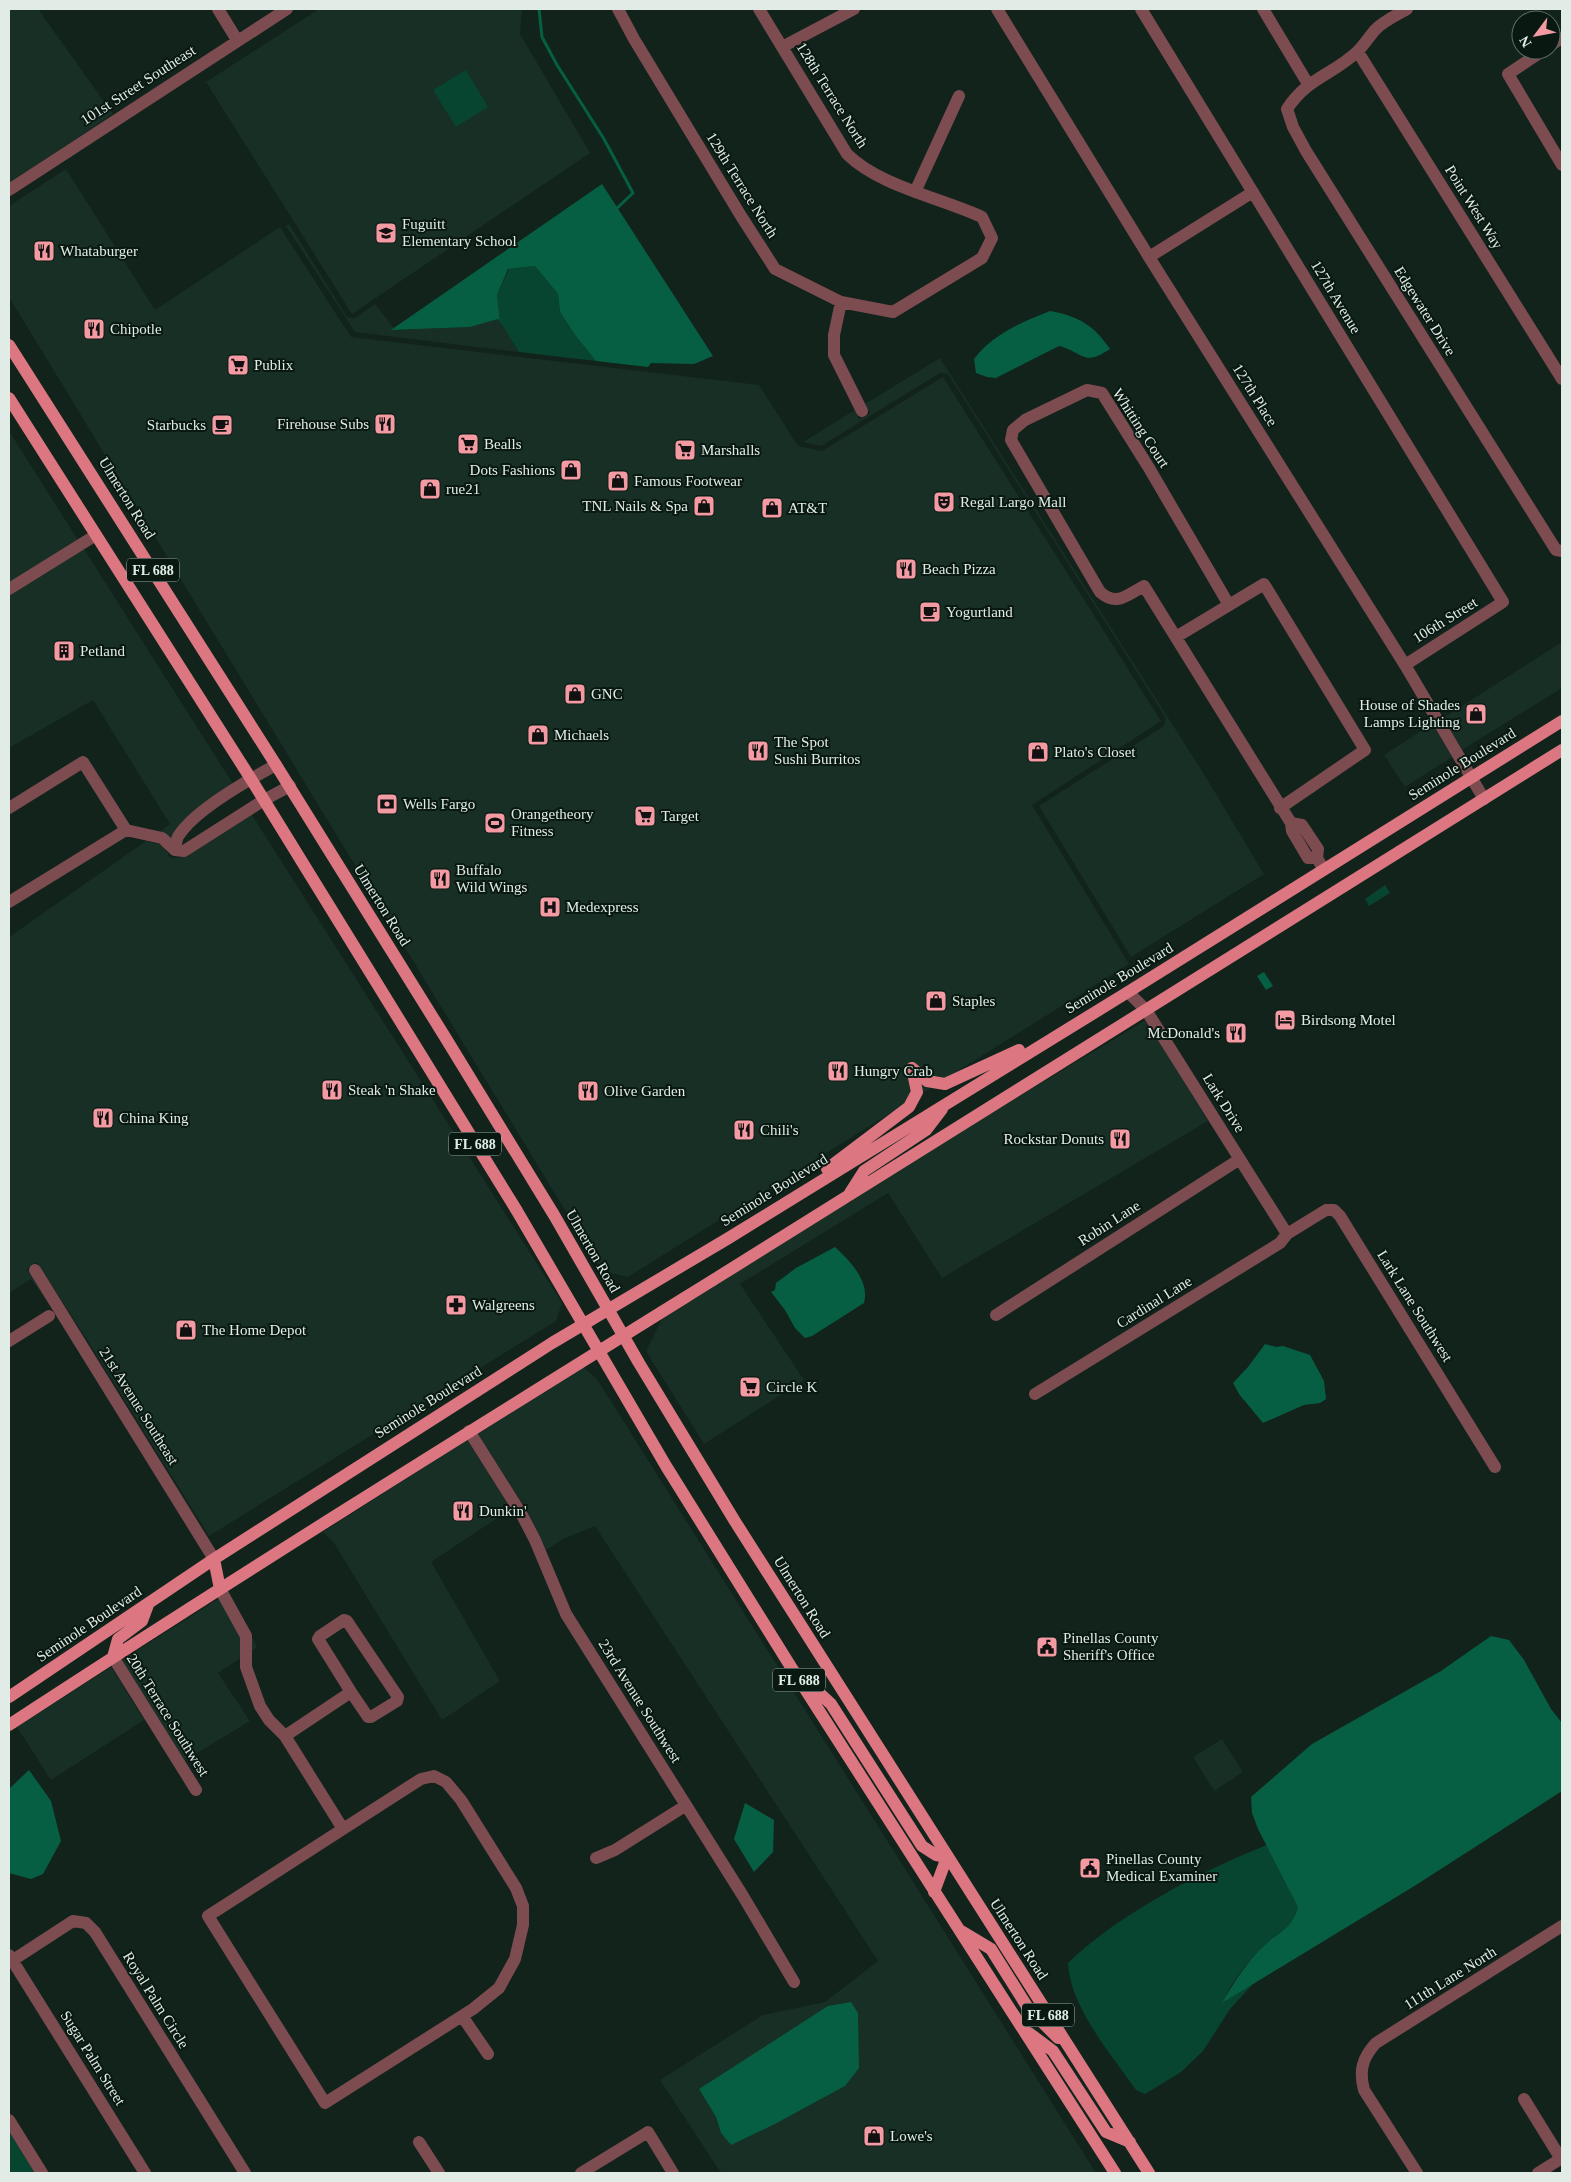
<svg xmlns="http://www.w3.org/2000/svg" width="1571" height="2182" font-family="Georgia,serif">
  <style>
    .built { fill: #172f25; fill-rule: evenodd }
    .green { fill: #084530 }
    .water { fill: #075f43 }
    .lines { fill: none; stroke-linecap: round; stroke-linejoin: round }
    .stream { stroke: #075f43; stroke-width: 3 }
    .minor { stroke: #7d4c50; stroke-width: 12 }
    .major { stroke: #dc7781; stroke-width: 12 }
    .labels { text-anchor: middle; stroke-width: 4; stroke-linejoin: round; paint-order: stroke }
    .shield { fill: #091912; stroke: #a1ada7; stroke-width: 1 }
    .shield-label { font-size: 14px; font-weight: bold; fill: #e2ece7 }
    .street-label { font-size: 15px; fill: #e2ece7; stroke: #091912 }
    .poi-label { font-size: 15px; fill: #e2ece7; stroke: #091912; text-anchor: start }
  </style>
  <rect width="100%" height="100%" fill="#12231c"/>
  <!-- built -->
  <path class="built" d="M 9,9 L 38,9 L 113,114 L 9,183 Z
    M 319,9 L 522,9 L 520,34 L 590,153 L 352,314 L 206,82 Z
    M 66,169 L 155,310 L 280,227 L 351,337 L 759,385 L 798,446 L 822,451 L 943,377 L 1161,721 L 1032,805 L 1129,964 L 628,1277 L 602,1271 L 9,297 L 9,206 Z
    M 289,224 L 347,317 L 355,318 L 375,304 L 394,328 L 392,330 L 470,327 L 498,319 L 519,352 L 355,332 L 286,226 Z
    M 940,358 L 1207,779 L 1264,874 L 1131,957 L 1039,806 L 1164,726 L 1166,718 L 948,374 L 940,373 L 821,446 L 803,442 L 855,410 L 859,419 L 870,413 L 865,404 Z
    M 9,431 L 78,540 L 9,582 Z
    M 84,549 L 233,784 L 171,839 L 159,832 L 170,824 L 93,700 L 9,748 L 9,595 Z
    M 1562,642 L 1562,688 L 1462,750 L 1443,718 Z
    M 1432,724 L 1452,757 L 1405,787 L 1384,755 Z
    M 252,815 L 562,1303 L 556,1321 L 209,1536 L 96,1354 L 37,1262 L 27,1269 L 52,1309 L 31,1279 L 9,1293 L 9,937 L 146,841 L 159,844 L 168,853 L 168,856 L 174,858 L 183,857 Z
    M 1146,1020 L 1208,1121 L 942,1278 L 888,1193 L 740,1284 L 804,1380 L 704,1444 L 646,1351 L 663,1317 L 849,1202 L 851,1203 L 853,1199 L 983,1118 Z
    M 583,1367 L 597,1379 L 1096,2173 L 721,2173 L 660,2080 L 763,2015 L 825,2002 L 878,1961 L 595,1526 L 563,1539 L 546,1550 L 528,1512 L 478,1434 ZM 845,2086 L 775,2124 L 731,2144 L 721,2133 L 716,2117 L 699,2089 Z
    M 467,1440 L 511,1509 L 431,1562 L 500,1681 L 442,1720 L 334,1543 L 323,1532 Z
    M 229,1592 L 257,1647 L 218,1673 L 250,1721 L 184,1761 L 122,1660 Z
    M 111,1667 L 144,1720 L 51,1780 L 17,1727 Z
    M 1222,1739 L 1243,1772 L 1214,1791 L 1193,1757 Z"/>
  <!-- green -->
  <path class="green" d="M 466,70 L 488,107 L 456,127 L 433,90 Z
    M 535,266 L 558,294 L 560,312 L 575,335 L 596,361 L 519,352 L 500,322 L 497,295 L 509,269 Z
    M 1385,885 L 1390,893 L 1369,906 L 1365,899 Z
    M 1267,1845 L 1298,1907 C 1290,1932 1281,1929 1265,1945 C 1248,1961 1232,1981 1223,2002 L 1253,1984 L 1230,2009 L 1203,2051 L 1181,2072 L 1145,2094 L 1136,2090 C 1111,2054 1070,2007 1068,1963 C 1117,1915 1203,1870 1267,1845 Z
    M 9,2132 L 35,2173 L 9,2173 Z"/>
  <!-- water -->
  <path class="water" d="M 602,184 L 713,356 L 694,364 L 651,363 L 648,367 L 596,361 L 575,335 L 560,312 L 558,294 L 535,266 L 508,269 L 497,295 L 500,322 L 498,319 L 470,327 L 391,330 Z
    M 1050,311 C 1078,316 1094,325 1110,349 C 1083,367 1085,353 1059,346 L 996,378 L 987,377 L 976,373 L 974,359 C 993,334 1022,322 1050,311 Z
    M 1264,972 L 1273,986 L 1266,990 L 1257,976 Z
    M 835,1247 C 850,1261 870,1281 864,1303 L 812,1336 L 805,1338 L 795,1328 L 785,1310 L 771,1292 L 775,1290 L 776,1283 L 796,1268 Z
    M 1265,1344 L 1276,1347 L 1283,1346 L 1310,1355 L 1324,1381 L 1326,1399 L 1320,1403 L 1304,1405 L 1263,1423 L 1239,1394 L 1233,1383 L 1248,1367 Z
    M 1491,1636 L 1509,1640 L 1524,1660 L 1551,1709 L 1562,1723 L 1562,1791 L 1416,1885 L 1222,2003 C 1234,1982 1248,1960 1266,1944 C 1281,1930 1291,1930 1298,1907 L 1258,1829 L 1252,1813 L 1251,1797 L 1312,1744 L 1441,1671 Z
    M 29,1770 L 51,1801 L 61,1841 L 43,1874 L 31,1879 L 9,1873 L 9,1789 Z
    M 745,1803 L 774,1820 L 773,1852 L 754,1872 L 734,1839 Z
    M 851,2002 L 858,2013 L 859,2068 L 845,2086 L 775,2124 L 731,2145 L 721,2133 L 716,2117 L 699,2089 L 828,2006 Z"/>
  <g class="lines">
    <!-- stream -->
    <path class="stream" d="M 539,9 L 542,37 L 557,65 L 604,139 L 633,193 L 615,210"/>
    <!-- minor -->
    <path class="minor" d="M 218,9 L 237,40
      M 618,9 L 634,39 L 741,216 L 775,269 L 841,302 L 893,312 L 982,258 L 992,238 L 982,217 C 941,198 879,186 847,154 L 759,9
      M 997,9 L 1149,257 L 1405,665 L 1484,799
      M 1141,9 L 1503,602 L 1405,665
      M 1263,9 L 1308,84
      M 1407,9 C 1397,15 1383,21 1375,30 C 1369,37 1364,45 1358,51 C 1333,75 1308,77 1287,109 L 1293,127 L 1306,151 L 1556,550 L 1562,551
      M 1551,45 L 1562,38
      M 782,47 L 854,9
      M 1544,50 L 1508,74 L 1562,165
      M 1358,52 L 1562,379
      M 9,190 L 287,9
      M 915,192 L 959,96
      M 1149,257 L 1253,192
      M 841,302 L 834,335 L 834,355 L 862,411
      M 9,589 L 96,535
      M 1229,605 L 1149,468 L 1102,393 L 1087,390 L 1025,420 L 1013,430 L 1011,440 L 1100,592 C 1117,607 1127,595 1144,586 L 1291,823 L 1292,831 L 1308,858 L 1317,858
      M 1176,637 L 1264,584 L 1365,750 L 1280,808
      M 9,808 L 83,762 L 126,830 L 9,902
      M 1291,823 L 1302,825 L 1318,849 L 1317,858 L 1321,865
      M 126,830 L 162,838 L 175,850 L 184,851 L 264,800 L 290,786
      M 175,850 C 176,846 176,839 179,835 C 196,809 248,780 276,765
      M 1128,992 L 1146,1010 L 1287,1234
      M 35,1270 L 214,1559
      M 996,1315 L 1240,1159
      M 9,1341 L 49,1316
      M 1035,1394 L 1280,1243 L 1287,1234 L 1326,1210 L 1334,1210 L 1340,1216 L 1495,1467
      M 469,1431 L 522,1515 L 535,1540 L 566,1614 L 743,1896 L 794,1982
      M 220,1589 L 246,1636 L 246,1667 L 260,1706 L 269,1720 L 285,1736 L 343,1829 L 208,1916 L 325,2103 L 473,2009 L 499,1988 L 515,1959 L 523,1925 L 523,1906 L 516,1888 L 461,1800 L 446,1782 L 434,1776 L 421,1779 L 343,1829
      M 113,1657 L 196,1790
      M 285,1736 L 351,1692 L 368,1717 L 371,1717 L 397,1701 L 398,1697 L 347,1621 L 344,1620 L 320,1636 L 318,1639 L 351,1692
      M 596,1858 L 615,1850 L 685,1806
      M 9,1955 L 145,2173
      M 13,1960 L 73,1921 L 86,1923 L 95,1932 L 245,2173
      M 462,2016 L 488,2054
      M 1524,2099 L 1561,2159
      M 9,2120 L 42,2173
      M 419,2142 L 439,2173
      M 581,2173 L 648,2132 L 673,2173
      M 1417,2173 L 1364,2090 C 1359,2071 1362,2058 1376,2043 L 1562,1926
      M 1538,2173 L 1562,2158"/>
    <!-- major -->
    <path class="major" d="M 9,345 L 276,765 L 445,1037 L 554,1215 L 639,1363 L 736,1523 L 1149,2173
      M 9,398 L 251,779 L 365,964 L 517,1211 L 666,1466 L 791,1667 L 1115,2173
      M 912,1068 L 927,1081 L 945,1084 L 1019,1050
      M 827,1169 L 909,1107 L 917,1092 L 912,1068
      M 850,1193 L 864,1171 L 926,1130 L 942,1109
      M 214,1559 L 220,1589
      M 113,1657 L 118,1639 L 142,1621 L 148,1605
      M 803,1678 L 831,1704 L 922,1846 L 936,1855 L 947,1857
      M 9,1697 L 214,1559 L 552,1343 L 727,1239 L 1128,992 L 1562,721
      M 9,1725 C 243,1572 480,1425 718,1277 C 1000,1102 1282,927 1562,750
      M 934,1892 L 947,1857
      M 961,1931 L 991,1949 L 1028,2008 L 1058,2038
      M 1029,2033 L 1053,2051 L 1106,2132 L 1130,2142"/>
  </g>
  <!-- icons -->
  <defs>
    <g id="school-square" transform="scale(1.125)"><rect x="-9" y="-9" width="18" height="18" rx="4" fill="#f49aa2" stroke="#091912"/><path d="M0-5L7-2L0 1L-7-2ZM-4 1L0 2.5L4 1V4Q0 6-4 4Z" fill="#111"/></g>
    <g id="restaurant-square" transform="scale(1.125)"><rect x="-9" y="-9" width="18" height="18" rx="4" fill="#f49aa2" stroke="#091912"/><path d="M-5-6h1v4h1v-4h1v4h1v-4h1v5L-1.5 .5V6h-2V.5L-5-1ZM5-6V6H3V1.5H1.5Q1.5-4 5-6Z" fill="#111"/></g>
    <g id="supermarket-square" transform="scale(1.125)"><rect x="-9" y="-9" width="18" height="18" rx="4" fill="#f49aa2" stroke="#091912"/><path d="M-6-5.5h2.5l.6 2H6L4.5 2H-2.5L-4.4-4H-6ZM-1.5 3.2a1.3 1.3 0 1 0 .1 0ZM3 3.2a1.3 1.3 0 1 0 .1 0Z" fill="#111"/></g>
    <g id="cafe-square" transform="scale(1.125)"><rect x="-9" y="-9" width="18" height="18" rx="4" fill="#f49aa2" stroke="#091912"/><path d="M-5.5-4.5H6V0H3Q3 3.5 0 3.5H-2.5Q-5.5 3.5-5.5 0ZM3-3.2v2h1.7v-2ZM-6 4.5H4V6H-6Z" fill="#111"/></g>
    <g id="shop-square" transform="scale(1.125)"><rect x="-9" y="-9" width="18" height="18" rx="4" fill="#f49aa2" stroke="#091912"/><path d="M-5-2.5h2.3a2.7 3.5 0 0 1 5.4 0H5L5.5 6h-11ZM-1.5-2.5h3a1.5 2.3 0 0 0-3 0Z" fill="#111"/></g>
    <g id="theatre-square" transform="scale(1.125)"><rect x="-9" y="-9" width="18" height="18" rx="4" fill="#f49aa2" stroke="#091912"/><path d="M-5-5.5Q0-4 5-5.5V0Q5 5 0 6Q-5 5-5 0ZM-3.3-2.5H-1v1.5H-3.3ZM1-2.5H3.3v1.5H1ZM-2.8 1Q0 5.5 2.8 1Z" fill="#111"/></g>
    <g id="building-square" transform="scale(1.125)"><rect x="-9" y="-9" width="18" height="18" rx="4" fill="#f49aa2" stroke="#091912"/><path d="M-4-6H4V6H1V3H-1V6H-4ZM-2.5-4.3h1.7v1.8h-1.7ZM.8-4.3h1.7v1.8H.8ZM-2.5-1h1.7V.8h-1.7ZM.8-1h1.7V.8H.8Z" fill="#111"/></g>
    <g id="bank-square" transform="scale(1.125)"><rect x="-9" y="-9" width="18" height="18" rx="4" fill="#f49aa2" stroke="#091912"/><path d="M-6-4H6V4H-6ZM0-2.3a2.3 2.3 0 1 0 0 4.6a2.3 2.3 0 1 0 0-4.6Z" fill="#111"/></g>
    <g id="stadium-square" transform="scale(1.125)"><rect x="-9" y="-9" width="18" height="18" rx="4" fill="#f49aa2" stroke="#091912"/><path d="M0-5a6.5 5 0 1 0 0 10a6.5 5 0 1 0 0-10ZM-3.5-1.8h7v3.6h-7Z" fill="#111"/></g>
    <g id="hospital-square" transform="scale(1.125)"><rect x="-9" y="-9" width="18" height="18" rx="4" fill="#f49aa2" stroke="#091912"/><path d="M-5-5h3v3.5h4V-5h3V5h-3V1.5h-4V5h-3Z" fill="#111"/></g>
    <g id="hotel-square" transform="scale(1.125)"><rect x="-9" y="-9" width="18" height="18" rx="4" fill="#f49aa2" stroke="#091912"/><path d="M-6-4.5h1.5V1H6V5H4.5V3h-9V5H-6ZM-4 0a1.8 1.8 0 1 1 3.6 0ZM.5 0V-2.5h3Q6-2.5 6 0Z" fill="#111"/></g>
    <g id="pharmacy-square" transform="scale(1.125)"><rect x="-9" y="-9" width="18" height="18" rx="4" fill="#f49aa2" stroke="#091912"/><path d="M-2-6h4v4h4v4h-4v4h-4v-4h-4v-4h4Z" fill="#111"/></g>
    <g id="civic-square" transform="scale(1.125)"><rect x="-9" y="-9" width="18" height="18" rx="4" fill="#f49aa2" stroke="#091912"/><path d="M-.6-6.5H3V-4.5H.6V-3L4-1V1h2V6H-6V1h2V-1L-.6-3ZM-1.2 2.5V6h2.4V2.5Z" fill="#111"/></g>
  </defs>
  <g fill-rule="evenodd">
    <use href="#school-square" x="386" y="233"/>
    <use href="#restaurant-square" x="44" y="251"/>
    <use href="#restaurant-square" x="94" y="329"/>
    <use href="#supermarket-square" x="238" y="365"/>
    <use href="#restaurant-square" x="385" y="424"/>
    <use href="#cafe-square" x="222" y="425"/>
    <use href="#supermarket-square" x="468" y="444"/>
    <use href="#supermarket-square" x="685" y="450"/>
    <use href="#shop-square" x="571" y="470"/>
    <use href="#shop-square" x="618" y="481"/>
    <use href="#shop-square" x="430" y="489"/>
    <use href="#theatre-square" x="944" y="502"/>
    <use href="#shop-square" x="704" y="506"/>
    <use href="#shop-square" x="772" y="508"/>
    <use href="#restaurant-square" x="906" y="569"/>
    <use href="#cafe-square" x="930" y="612"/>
    <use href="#building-square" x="64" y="651"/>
    <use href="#shop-square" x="575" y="694"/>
    <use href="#shop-square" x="1476" y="714"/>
    <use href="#shop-square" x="538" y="735"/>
    <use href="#restaurant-square" x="758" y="751"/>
    <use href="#shop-square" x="1038" y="752"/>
    <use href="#bank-square" x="387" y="804"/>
    <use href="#supermarket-square" x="645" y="816"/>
    <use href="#stadium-square" x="495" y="823"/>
    <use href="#restaurant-square" x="440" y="879"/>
    <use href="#hospital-square" x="550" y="907"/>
    <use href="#shop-square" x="936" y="1001"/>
    <use href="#hotel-square" x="1285" y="1020"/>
    <use href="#restaurant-square" x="1236" y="1033"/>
    <use href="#restaurant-square" x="838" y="1071"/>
    <use href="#restaurant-square" x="332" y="1090"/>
    <use href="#restaurant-square" x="588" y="1091"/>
    <use href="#restaurant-square" x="103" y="1118"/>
    <use href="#restaurant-square" x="744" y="1130"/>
    <use href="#restaurant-square" x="1120" y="1139"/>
    <use href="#pharmacy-square" x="456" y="1305"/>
    <use href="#shop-square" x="186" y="1330"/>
    <use href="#supermarket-square" x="750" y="1387"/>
    <use href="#restaurant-square" x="463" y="1511"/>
    <use href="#civic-square" x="1047" y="1647"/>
    <use href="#civic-square" x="1090" y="1868"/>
    <use href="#shop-square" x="874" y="2136"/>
  </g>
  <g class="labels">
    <!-- shield labels -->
    <g class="shield">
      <rect x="127" y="558.5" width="52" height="23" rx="4"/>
      <rect x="449" y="1132.5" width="52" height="23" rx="4"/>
      <rect x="773" y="1668.5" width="52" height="23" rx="4"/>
      <rect x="1022" y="2003.5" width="52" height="23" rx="4"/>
    </g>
    <g class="shield-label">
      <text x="153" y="575">FL 688</text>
      <text x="475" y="1149">FL 688</text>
      <text x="799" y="1685">FL 688</text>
      <text x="1048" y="2020">FL 688</text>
    </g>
    <!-- street labels -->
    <g class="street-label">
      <text transform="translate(138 85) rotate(-33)" y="5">101st Street Southeast</text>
      <text transform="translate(832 95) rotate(58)" y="5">128th Terrace North</text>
      <text transform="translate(742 185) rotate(58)" y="5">129th Terrace North</text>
      <text transform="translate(1474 207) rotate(58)" y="5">Point West Way</text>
      <text transform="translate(1336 297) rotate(59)" y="5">127th Avenue</text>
      <text transform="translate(1425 311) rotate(58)" y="5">Edgewater Drive</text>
      <text transform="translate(1255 395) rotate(58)" y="5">127th Place</text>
      <text transform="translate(1141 428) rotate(57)" y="5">Whitting Court</text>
      <text transform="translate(127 498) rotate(58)" y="5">Ulmerton Road</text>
      <text transform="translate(1445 620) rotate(-32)" y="5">106th Street</text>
      <text transform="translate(1462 764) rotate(-32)" y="5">Seminole Boulevard</text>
      <text transform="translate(382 905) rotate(58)" y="5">Ulmerton Road</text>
      <text transform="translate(1119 978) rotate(-31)" y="5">Seminole Boulevard</text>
      <text transform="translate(1224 1103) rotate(58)" y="5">Lark Drive</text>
      <text transform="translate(774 1190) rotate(-32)" y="5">Seminole Boulevard</text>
      <text transform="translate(1109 1223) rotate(-33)" y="5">Robin Lane</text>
      <text transform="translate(593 1251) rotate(60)" y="5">Ulmerton Road</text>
      <text transform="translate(1154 1302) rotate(-32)" y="5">Cardinal Lane</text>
      <text transform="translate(1415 1306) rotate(58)" y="5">Lark Lane Southwest</text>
      <text transform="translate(428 1402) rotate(-32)" y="5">Seminole Boulevard</text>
      <text transform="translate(139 1406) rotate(58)" y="5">21st Avenue Southeast</text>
      <text transform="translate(802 1597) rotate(58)" y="5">Ulmerton Road</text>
      <text transform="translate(89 1624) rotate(-34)" y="5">Seminole Boulevard</text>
      <text transform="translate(640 1701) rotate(58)" y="5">23rd Avenue Southwest</text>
      <text transform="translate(168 1715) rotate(58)" y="5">20th Terrace Southwest</text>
      <text transform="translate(1019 1939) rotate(57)" y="5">Ulmerton Road</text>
      <text transform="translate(1450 1978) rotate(-32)" y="5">111th Lane North</text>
      <text transform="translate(156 2000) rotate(58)" y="5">Royal Palm Circle</text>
      <text transform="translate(93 2058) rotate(58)" y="5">Sugar Palm Street</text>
    </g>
    <!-- poi labels -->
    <g class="poi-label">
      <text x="402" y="229">Fuguitt<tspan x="402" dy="17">Elementary School</tspan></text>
      <text x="60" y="256">Whataburger</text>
      <text x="110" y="334">Chipotle</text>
      <text x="254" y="370">Publix</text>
      <text x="369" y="429" text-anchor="end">Firehouse Subs</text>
      <text x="206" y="430" text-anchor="end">Starbucks</text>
      <text x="484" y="449">Bealls</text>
      <text x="701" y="455">Marshalls</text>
      <text x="555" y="475" text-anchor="end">Dots Fashions</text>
      <text x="634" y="486">Famous Footwear</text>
      <text x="446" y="494">rue21</text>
      <text x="960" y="507">Regal Largo Mall</text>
      <text x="688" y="511" text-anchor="end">TNL Nails &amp; Spa</text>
      <text x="788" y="513">AT&amp;T</text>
      <text x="922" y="574">Beach Pizza</text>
      <text x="946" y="617">Yogurtland</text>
      <text x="80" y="656">Petland</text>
      <text x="591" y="699">GNC</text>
      <text x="1460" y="710" text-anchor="end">House of Shades<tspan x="1460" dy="17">Lamps Lighting</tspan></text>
      <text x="554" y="740">Michaels</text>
      <text x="774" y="747">The Spot<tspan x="774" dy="17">Sushi Burritos</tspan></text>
      <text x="1054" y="757">Plato's Closet</text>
      <text x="403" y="809">Wells Fargo</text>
      <text x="511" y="819">Orangetheory<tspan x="511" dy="17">Fitness</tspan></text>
      <text x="661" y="821">Target</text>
      <text x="456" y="875">Buffalo<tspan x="456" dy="17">Wild Wings</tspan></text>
      <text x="566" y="912">Medexpress</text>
      <text x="952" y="1006">Staples</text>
      <text x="1301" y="1025">Birdsong Motel</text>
      <text x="1220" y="1038" text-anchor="end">McDonald's</text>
      <text x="854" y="1076">Hungry Crab</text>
      <text x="348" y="1095">Steak 'n Shake</text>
      <text x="604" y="1096">Olive Garden</text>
      <text x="119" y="1123">China King</text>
      <text x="760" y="1135">Chili's</text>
      <text x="1104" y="1144" text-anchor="end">Rockstar Donuts</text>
      <text x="472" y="1310">Walgreens</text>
      <text x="202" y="1335">The Home Depot</text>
      <text x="766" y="1392">Circle K</text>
      <text x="479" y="1516">Dunkin'</text>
      <text x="1063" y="1643">Pinellas County<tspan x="1063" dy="17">Sheriff's Office</tspan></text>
      <text x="1106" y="1864">Pinellas County<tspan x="1106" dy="17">Medical Examiner</tspan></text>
      <text x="890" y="2141">Lowe's</text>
    </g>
  </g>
  <!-- border -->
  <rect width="1571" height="2182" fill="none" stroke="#e2ece7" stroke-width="20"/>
  <!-- north arrow -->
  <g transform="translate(1536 35) rotate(238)"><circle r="24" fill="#091912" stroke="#606d67"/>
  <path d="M0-4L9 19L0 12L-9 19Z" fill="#f49aa2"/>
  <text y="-8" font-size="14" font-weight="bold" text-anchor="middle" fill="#e2ece7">N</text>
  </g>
</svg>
